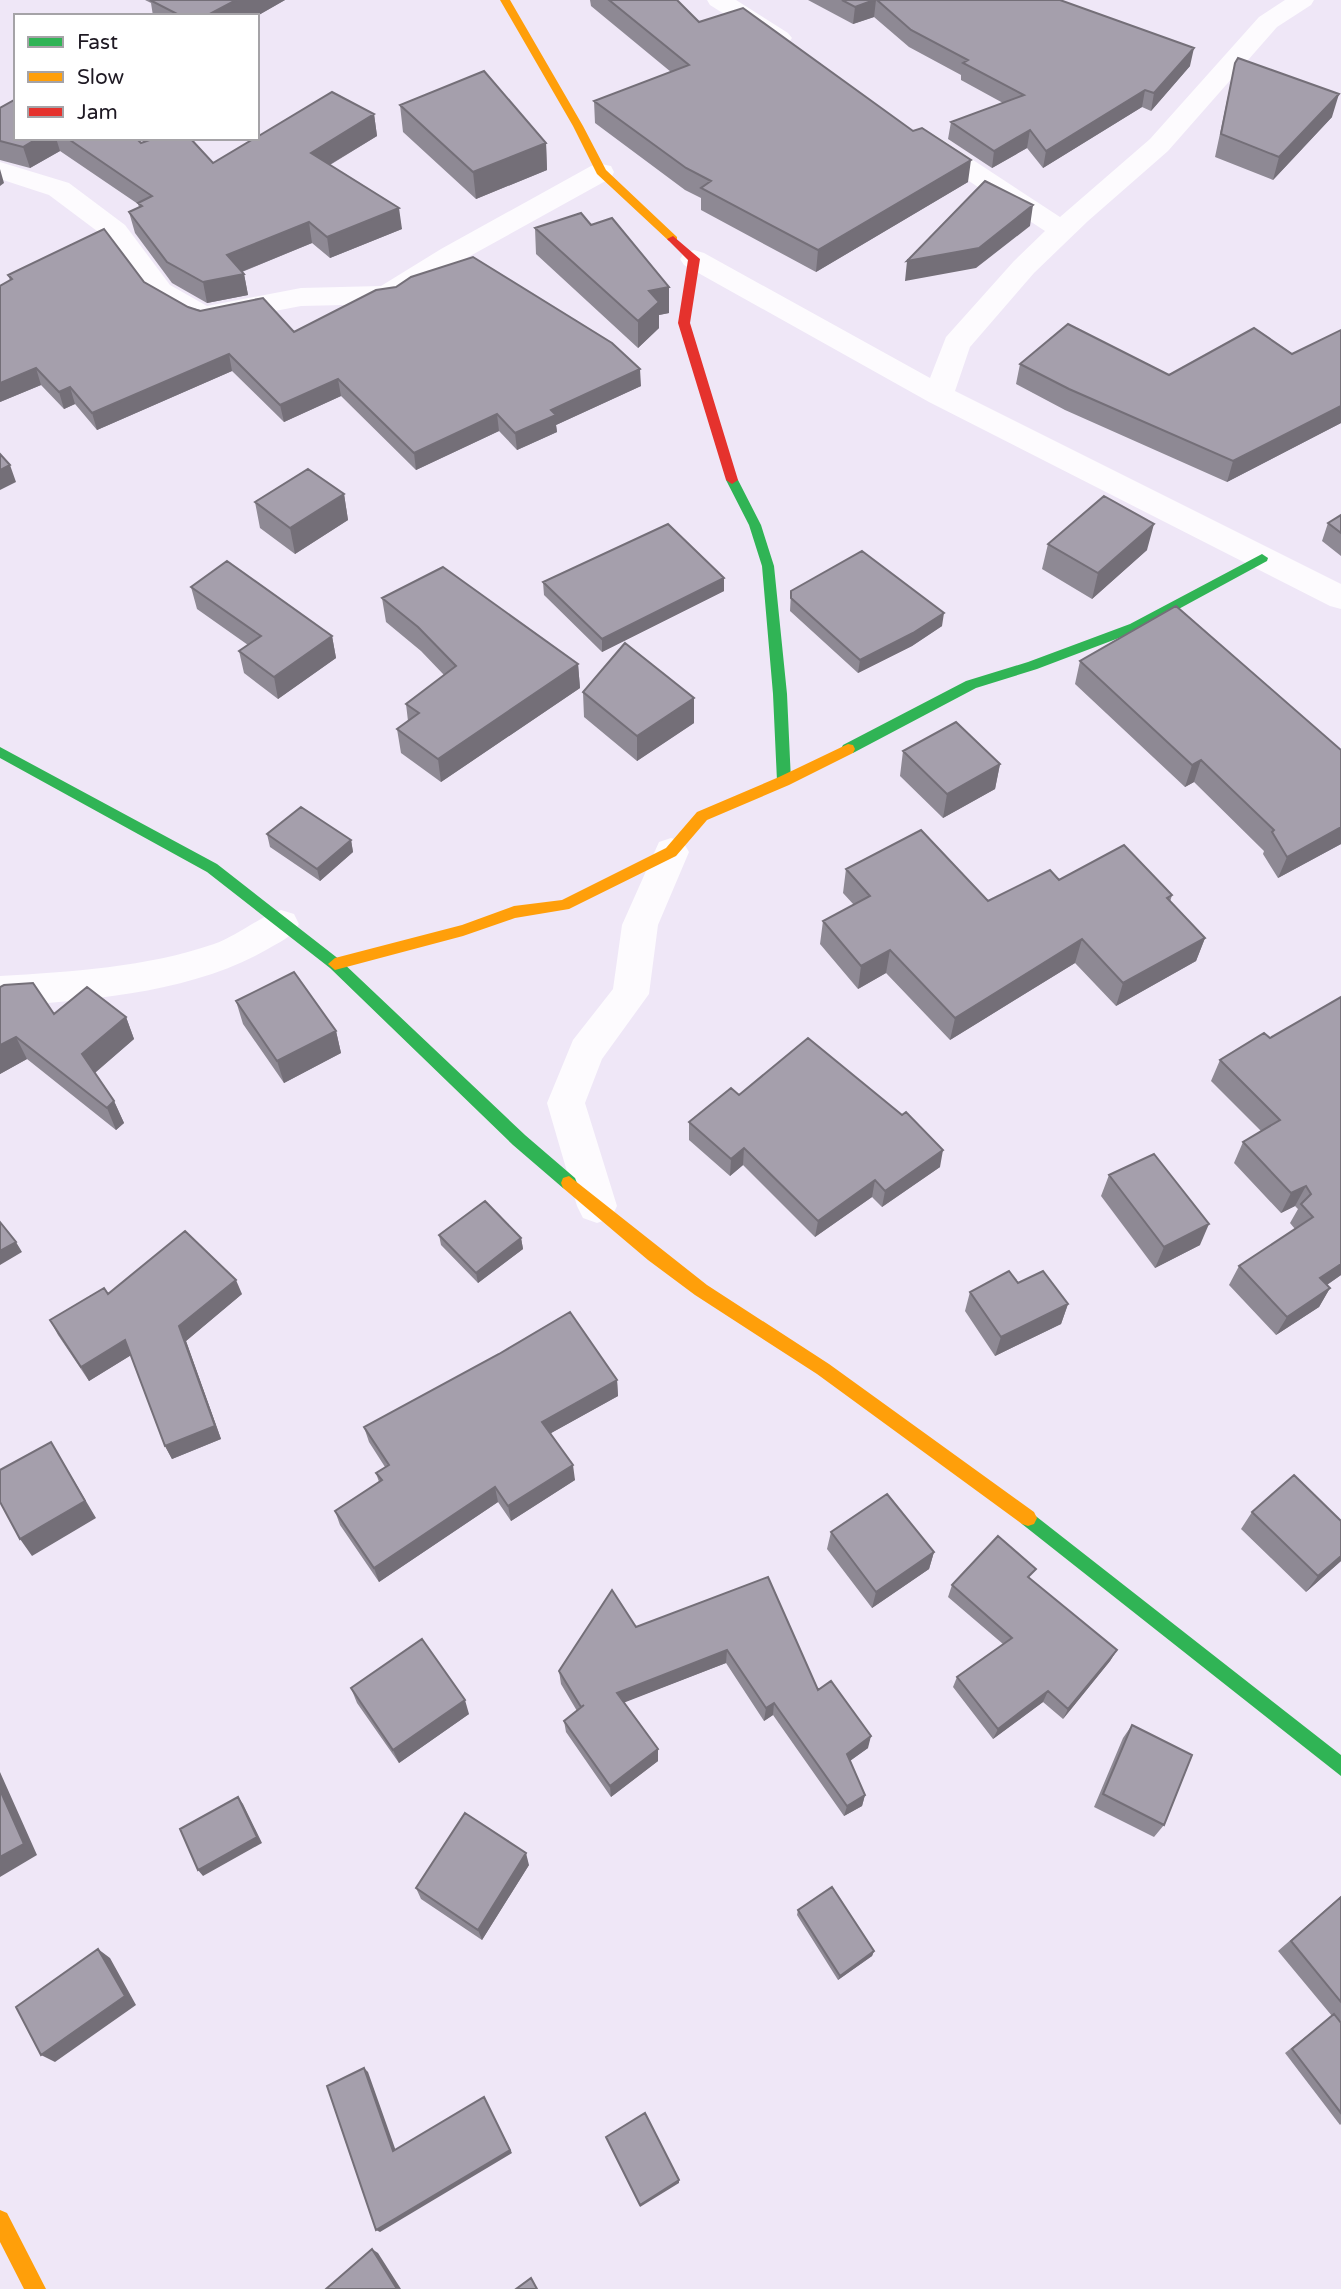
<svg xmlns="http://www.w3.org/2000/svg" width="1341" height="2289" font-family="'Varela Round',sans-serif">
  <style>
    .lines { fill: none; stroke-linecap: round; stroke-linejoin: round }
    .street { fill: #fdfbfe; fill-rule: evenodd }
    .fast { fill: #30b455; fill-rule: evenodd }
    .slow { fill: #ff9f0a; fill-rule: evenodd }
    .jam { fill: #e5322d; fill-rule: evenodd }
    .wall { fill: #8e8994 }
    .shaded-wall { fill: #746f78 }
    .building { fill: #a59fac; stroke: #746f78; stroke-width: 2 }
  </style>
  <rect width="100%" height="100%" fill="#efe7f7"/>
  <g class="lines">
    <!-- street -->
    <path class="street" d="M 707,0 L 736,0 L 788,33 L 792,38 L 788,43 L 779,46 L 770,43 L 710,5 Z
      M 1285,0 L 1314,0 L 1311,5 L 1277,27 L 1168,151 L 1088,221 L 1034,273 L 970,347 L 955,391 L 1341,584 L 1341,609 L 1330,606 L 929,402 L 684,265 L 680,259 L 684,253 L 694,250 L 704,253 L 930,378 L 946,337 L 1014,261 L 1045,231 L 917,147 L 913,141 L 917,135 L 926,133 L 935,135 L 1060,217 L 1150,139 L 1259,17 Z
      M 0,162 L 69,183 L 125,225 L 170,285 L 207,306 L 301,288 L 381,286 L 441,249 L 591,166 L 601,164 L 611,166 L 614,172 L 611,178 L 461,261 L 397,301 L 387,304 L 301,306 L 203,325 L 193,322 L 150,297 L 105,237 L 49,195 L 0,179 Z
      M 671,838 L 683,842 L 689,852 L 658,925 L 649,994 L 602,1059 L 585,1103 L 617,1206 L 611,1218 L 597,1223 L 583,1218 L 577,1206 L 547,1103 L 573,1040 L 613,989 L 622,925 L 659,842 Z
      M 281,910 L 294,914 L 299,924 C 292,938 279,942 266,950 C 191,993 86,1001 0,1006 L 0,976 C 69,972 148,967 214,944 C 237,936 257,918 281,910 Z"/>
    <!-- fast -->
    <path class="fast" d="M 732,476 L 738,480 L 761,525 L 774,566 L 787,694 L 791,781 L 784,786 L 777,781 L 773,694 L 762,566 L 749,525 L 726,480 Z
      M 1262,554 L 1268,558 L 1267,561 L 1140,630 L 1037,669 L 976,688 L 853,753 L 843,753 L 841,749 L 843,745 L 966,681 L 1028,662 L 1130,624 Z
      M 0,747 L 217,864 L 340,960 L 525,1135 L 575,1178 L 577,1183 L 575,1188 L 569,1190 L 563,1188 L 513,1145 L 330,968 L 207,872 L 0,758 Z
      M 1028,1510 L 1341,1755 L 1341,1776 L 1022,1524 L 1019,1518 L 1022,1512 Z"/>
    <!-- slow -->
    <path class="slow" d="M 500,0 L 510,0 L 583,126 L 606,170 L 677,237 L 677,241 L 669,241 L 597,174 L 573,126 Z
      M 848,744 L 853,745 L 855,749 L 853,753 L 789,785 L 707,820 L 676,856 L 569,909 L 515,918 L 463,936 L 335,970 L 328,964 L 335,958 L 462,925 L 514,906 L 562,900 L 666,848 L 697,812 L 779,777 Z
      M 569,1176 L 707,1285 L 829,1364 L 1034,1512 L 1037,1518 L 1034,1524 L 1028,1526 L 1022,1524 L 817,1374 L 695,1295 L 648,1260 L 563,1188 L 561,1183 L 563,1178 Z
      M 0,2210 L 7,2213 L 46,2289 L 24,2289 L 0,2242 Z"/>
    <!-- jam -->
    <path class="jam" d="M 673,236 L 700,259 L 690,323 L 738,480 L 732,484 L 726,480 L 678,323 L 688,260 L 667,239 Z"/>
  </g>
  <!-- wall -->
  <path class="wall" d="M 145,0 L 285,0 L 257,16 L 153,16 L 151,3 Z
    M 590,0 L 677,0 L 699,22 L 968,182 L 816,272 L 701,210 L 701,198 L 685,190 L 595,123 L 594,101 L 671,72 L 591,6 Z
    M 808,0 L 1060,0 L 1190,66 L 1151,111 L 1142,107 L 1043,168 L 1027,148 L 992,168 L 948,139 L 951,122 L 1003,103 L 961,80 L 961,75 L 909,47 L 874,17 L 853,24 Z
    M 1235,63 L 1332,117 L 1273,180 L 1215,157 Z
    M 400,105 L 546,143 L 547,170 L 476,199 L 403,132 Z
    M 0,108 L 16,138 L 136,138 L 141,143 L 213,163 L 374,114 L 377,136 L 330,165 L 402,229 L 330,258 L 312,243 L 242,272 L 244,274 L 248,295 L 207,303 L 172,283 L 135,233 L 129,212 L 139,207 L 138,204 L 60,151 L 30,168 L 0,160 Z
    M 535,228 L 669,313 L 659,315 L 659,328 L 638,348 L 536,254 Z
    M 8,275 L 144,282 L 188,307 L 294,332 L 641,386 L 556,425 L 557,432 L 517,450 L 499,431 L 416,470 L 341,396 L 284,422 L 232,371 L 97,430 L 75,404 L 64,409 L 41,385 L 0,402 L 0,286 L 10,280 Z
    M 1341,330 L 1341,423 L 1227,482 L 1065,410 L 1016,384 L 1020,364 L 1169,375 L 1292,354 Z
    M 344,494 L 348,520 L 295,554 L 260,528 L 255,502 Z
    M 1341,515 L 1341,556 L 1322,541 L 1328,523 Z
    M 1048,544 L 1147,550 L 1092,599 L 1042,569 Z
    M 724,578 L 724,591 L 602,652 L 544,595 L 543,582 Z
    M 191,587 L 332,636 L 336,658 L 278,699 L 244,673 L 239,651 L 248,645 L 197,609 Z
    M 791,591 L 942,626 L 912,646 L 858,673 L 790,611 Z
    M 382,598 L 578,664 L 580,688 L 441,782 L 401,753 L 397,729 L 408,721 L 406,704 L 444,675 L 421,651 L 386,622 Z
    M 1080,661 L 1341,750 L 1341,844 L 1278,878 L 1263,854 L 1264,851 L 1194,782 L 1185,787 L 1075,684 Z
    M 583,692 L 694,698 L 694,723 L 637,761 L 584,717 Z
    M 903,751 L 1000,764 L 995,789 L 943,818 L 900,776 Z
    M 267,834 L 351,840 L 353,852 L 320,881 L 270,847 Z
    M 846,869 L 988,901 L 1059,880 L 1172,895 L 1170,902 L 1205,938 L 1196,961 L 1116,1006 L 1075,963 L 950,1040 L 886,973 L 858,989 L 820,944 L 823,921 L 854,905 L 843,893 Z
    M 0,987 L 54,1014 L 126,1017 L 134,1039 L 95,1073 L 114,1101 L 124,1123 L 116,1130 L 27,1059 L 0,1074 Z
    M 1341,997 L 1341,1275 L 1327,1285 L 1330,1288 L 1319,1307 L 1276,1335 L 1229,1285 L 1239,1266 L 1295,1229 L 1290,1223 L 1298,1209 L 1295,1206 L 1281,1213 L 1234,1163 L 1243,1142 L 1261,1131 L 1211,1081 L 1220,1060 L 1270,1038 Z
    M 236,1001 L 336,1031 L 341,1053 L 284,1083 L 243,1024 Z
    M 739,1095 L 940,1167 L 882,1207 L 872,1197 L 815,1237 L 743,1165 L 730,1176 L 689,1140 L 689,1122 Z
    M 1109,1175 L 1200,1245 L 1155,1268 L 1101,1196 Z
    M 439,1235 L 521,1238 L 523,1249 L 478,1283 L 441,1245 Z
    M 1018,1283 L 1068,1304 L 1061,1324 L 995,1356 L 965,1311 L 970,1292 Z
    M 108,1294 L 242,1294 L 186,1341 L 221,1439 L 172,1459 L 165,1446 L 131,1355 L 89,1381 L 58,1335 L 50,1320 Z
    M 617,1380 L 618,1396 L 551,1433 L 575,1480 L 511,1521 L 498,1502 L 379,1582 L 340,1525 L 335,1511 L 379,1482 L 376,1473 L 385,1467 L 369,1442 L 364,1427 Z
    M 1252,1512 L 1341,1521 L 1341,1561 L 1306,1592 L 1241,1529 Z
    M 831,1532 L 934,1552 L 929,1569 L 872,1608 L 827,1549 Z
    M 768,1577 L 818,1690 L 868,1748 L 850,1761 L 865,1795 L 862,1806 L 844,1816 L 773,1715 L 764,1721 L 726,1663 L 624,1702 L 658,1749 L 658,1761 L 611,1797 L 566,1732 L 564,1721 L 577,1711 L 561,1684 L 559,1671 L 636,1627 Z
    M 1031,1580 L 1117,1650 L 1110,1661 L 1063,1719 L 1043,1702 L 993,1739 L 953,1687 L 957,1677 L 1003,1644 L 948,1597 L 952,1585 Z
    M 351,1688 L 469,1714 L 399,1763 L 357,1703 Z
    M 1132,1725 L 1164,1825 L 1154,1837 L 1094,1807 L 1123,1738 Z
    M 529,1865 L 482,1940 L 421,1899 L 416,1888 Z
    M 1341,1896 L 1341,2124 L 1340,2125 L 1285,2053 L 1332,2016 L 1278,1951 Z
    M 798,1910 L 874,1951 L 872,1956 L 838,1980 L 797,1915 Z"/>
  <!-- shaded-wall -->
  <path class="shaded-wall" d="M 236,0 L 285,0 L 257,16 L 206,16 Z
    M 874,0 L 876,0 L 874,17 L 853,24 L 855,7 Z
    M 1194,48 L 1190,66 L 1151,111 L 1154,93 Z
    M 1145,90 L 1142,107 L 1043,168 L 1046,151 Z
    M 1339,94 L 1332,117 L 1273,180 L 1279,157 Z
    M 374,114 L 377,136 L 314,174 L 311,153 Z
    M 1030,130 L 1027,148 L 992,168 L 994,151 Z
    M 38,138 L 56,138 L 60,151 L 30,168 L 23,147 Z
    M 546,143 L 547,170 L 476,199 L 473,172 Z
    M 971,160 L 968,182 L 816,272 L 818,250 Z
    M 0,169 L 4,183 L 0,186 Z
    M 1033,205 L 1030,226 L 976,268 L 905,281 L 907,261 Z
    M 399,208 L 402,229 L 330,258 L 327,237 Z
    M 309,222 L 312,243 L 231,276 L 227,255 Z
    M 244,274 L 248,295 L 207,303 L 203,282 Z
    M 669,287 L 669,313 L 659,315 L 659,328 L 638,348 L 638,321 L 649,291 Z
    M 229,354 L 232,371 L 97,430 L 92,413 Z
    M 36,368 L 41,385 L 0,402 L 0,383 Z
    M 640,369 L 641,386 L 556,425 L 557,432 L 517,450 L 515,433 L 551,410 Z
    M 338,379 L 341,396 L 284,422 L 280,405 Z
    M 70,387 L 75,404 L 64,409 L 59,392 Z
    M 1341,406 L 1341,423 L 1227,482 L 1233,461 Z
    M 497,414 L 499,431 L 416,470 L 414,453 Z
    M 10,465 L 16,482 L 0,490 L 0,470 Z
    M 344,494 L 348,520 L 295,554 L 290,528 Z
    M 1154,524 L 1147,550 L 1092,599 L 1098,573 Z
    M 724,578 L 724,591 L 602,652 L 602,639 Z
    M 944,613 L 942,626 L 912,646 L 858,673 L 860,660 Z
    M 332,636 L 336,658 L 278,699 L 274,677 Z
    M 578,664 L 580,688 L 441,782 L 438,759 Z
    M 694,698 L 694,723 L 637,761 L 637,736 Z
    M 1201,760 L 1194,782 L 1185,787 L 1192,765 Z
    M 1000,764 L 995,789 L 943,818 L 947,794 Z
    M 1341,827 L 1341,844 L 1278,878 L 1287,857 Z
    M 351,840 L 353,852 L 320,881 L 317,869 Z
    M 1205,938 L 1196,961 L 1116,1006 L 1123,983 Z
    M 1082,939 L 1075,963 L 950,1040 L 955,1018 Z
    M 890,950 L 886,973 L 858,989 L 861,966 Z
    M 126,1017 L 134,1039 L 91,1076 L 82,1054 Z
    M 336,1031 L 341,1053 L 284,1083 L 277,1061 Z
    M 16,1037 L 27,1059 L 0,1074 L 0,1045 Z
    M 114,1101 L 124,1123 L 116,1130 L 107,1108 Z
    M 744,1148 L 743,1165 L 730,1176 L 731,1159 Z
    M 943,1150 L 940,1167 L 882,1207 L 885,1191 Z
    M 875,1180 L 872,1197 L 815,1237 L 818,1221 Z
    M 1306,1186 L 1295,1206 L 1281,1213 L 1291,1193 Z
    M 1209,1224 L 1200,1245 L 1155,1268 L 1164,1247 Z
    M 521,1238 L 523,1249 L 478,1283 L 476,1273 Z
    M 16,1242 L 22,1252 L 0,1265 L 0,1251 Z
    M 1341,1264 L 1341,1275 L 1309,1297 L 1320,1278 Z
    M 236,1280 L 242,1294 L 186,1341 L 221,1439 L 172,1459 L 165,1446 L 179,1326 Z
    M 1330,1288 L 1319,1307 L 1276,1335 L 1287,1317 Z
    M 1068,1304 L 1061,1324 L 995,1356 L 1001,1337 Z
    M 125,1340 L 133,1354 L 89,1381 L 81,1367 Z
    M 617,1380 L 618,1396 L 544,1437 L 542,1422 Z
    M 51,1442 L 96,1518 L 32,1556 L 20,1539 Z
    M 573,1465 L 575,1480 L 511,1521 L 508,1506 Z
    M 495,1487 L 498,1502 L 379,1582 L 374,1568 Z
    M 934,1552 L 929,1569 L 872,1608 L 876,1592 Z
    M 1341,1556 L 1341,1561 L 1306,1592 L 1318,1576 Z
    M 727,1650 L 726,1663 L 618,1705 L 617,1693 Z
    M 1117,1650 L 1110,1661 L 1063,1719 L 1068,1709 Z
    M 1048,1691 L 1043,1702 L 993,1739 L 998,1729 Z
    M 465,1700 L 469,1714 L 399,1763 L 393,1750 Z
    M 774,1703 L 773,1715 L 764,1721 L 766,1708 Z
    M 871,1736 L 868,1748 L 844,1765 L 847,1754 Z
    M 658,1749 L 658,1761 L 611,1797 L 610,1786 Z
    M 0,1772 L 37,1855 L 0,1877 Z
    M 865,1795 L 862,1806 L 844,1816 L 847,1806 Z
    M 238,1797 L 243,1804 L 262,1843 L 203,1876 L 198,1870 Z
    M 526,1853 L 529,1865 L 482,1940 L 478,1930 Z
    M 98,1949 L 110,1958 L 136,2005 L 55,2062 L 41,2055 Z
    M 874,1951 L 872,1956 L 838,1980 L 840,1976 Z
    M 364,2068 L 368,2072 L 397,2154 L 393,2151 Z
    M 484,2097 L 512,2153 L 380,2232 L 376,2230 Z
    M 679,2180 L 679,2183 L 640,2207 L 640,2205 Z
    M 372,2249 L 378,2253 L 401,2289 L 397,2289 Z"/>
  <!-- building -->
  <path class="building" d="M 150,0 L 236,0 L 206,16 L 181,16 Z
    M 609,0 L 677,0 L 699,22 L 743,8 L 913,131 L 922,128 L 971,160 L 818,250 L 701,188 L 711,181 L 686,168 L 594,101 L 689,65 Z
    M 842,0 L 874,0 L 855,7 Z
    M 877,0 L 1060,0 L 1194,48 L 1154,93 L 1145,90 L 1046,151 L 1030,130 L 994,151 L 951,122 L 1024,95 L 963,63 L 968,60 L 911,30 Z
    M 1238,58 L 1339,94 L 1279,157 L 1221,134 L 1235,63 Z
    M 484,71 L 546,143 L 473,172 L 400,105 Z
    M 332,92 L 374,114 L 311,153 L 399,208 L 327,237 L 309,222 L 227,255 L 244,274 L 203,282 L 167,262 L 129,212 L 142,206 L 138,203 L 152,196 L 67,138 L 136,138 L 141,143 L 155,138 L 190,138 L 213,163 L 255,138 L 257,138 L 257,137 Z
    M 16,99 L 16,138 L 38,138 L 23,147 L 0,141 L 0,108 Z
    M 985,181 L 1033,205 L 979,248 L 907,261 Z
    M 581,213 L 591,225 L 612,218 L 669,287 L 649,291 L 659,302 L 638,321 L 535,228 Z
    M 104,229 L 144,282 L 188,307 L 200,311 L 263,298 L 294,332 L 376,290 L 396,287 L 411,277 L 473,257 L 612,343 L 640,369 L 551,410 L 556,415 L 515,433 L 497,414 L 414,453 L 338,379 L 280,405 L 229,354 L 92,413 L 70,387 L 59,392 L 36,368 L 0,383 L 0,286 L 12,279 L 8,275 Z
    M 1068,324 L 1169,375 L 1254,328 L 1292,354 L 1341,330 L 1341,406 L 1233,461 L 1069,389 L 1020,364 Z
    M 0,454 L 10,465 L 0,470 Z
    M 308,469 L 344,494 L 290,528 L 255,502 Z
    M 1104,496 L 1154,524 L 1098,573 L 1048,544 Z
    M 1341,515 L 1341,533 L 1328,523 Z
    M 668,524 L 724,578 L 602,639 L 543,582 Z
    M 862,551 L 944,613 L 913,633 L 860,660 L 791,598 L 791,591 Z
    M 227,561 L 332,636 L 274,677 L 239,651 L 261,636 L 191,587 Z
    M 443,567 L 578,664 L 438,759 L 397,729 L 419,713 L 406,704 L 456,666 L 418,627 L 382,598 Z
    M 1176,606 L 1341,750 L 1341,827 L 1287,857 L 1272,832 L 1274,830 L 1201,760 L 1192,765 L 1080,661 Z
    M 625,643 L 694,698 L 637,736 L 583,692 Z
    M 956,722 L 1000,764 L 947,794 L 903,751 Z
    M 301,807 L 351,840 L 317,869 L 267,834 Z
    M 921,830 L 988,901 L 1050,870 L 1059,880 L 1124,845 L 1172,895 L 1167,898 L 1205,938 L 1123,983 L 1082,939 L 955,1018 L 890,950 L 861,966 L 823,921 L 870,896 L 846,869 Z
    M 294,972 L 336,1031 L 277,1061 L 236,1001 Z
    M 33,983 L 54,1014 L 87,987 L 126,1017 L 82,1054 L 114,1101 L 107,1108 L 16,1037 L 0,1045 L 0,987 L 4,985 Z
    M 1341,997 L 1341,1264 L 1320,1278 L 1330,1288 L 1287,1317 L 1239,1266 L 1313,1217 L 1301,1204 L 1311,1194 L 1306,1186 L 1291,1193 L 1243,1142 L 1280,1120 L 1220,1060 L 1264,1033 L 1270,1038 Z
    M 808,1038 L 902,1115 L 906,1112 L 943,1150 L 885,1191 L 875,1180 L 818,1221 L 744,1148 L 731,1159 L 689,1122 L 731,1088 L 739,1095 Z
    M 1154,1154 L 1209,1224 L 1164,1247 L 1109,1175 Z
    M 485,1201 L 521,1238 L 476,1273 L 439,1235 Z
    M 0,1222 L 16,1242 L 0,1251 Z
    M 185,1231 L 236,1280 L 179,1326 L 215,1426 L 165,1446 L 125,1340 L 81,1367 L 50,1320 L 104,1288 L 108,1294 Z
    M 1009,1271 L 1018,1283 L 1043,1271 L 1068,1304 L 1001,1337 L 970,1292 Z
    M 570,1312 L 617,1380 L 542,1422 L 573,1465 L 508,1506 L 495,1487 L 374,1568 L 335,1511 L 382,1480 L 376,1473 L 389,1465 L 364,1427 L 499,1354 Z
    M 51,1442 L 85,1501 L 20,1539 L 0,1502 L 0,1470 Z
    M 1294,1475 L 1341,1521 L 1341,1556 L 1318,1576 L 1252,1512 Z
    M 887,1494 L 934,1552 L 876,1592 L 831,1532 Z
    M 998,1536 L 1036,1569 L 1028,1577 L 1117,1650 L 1068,1709 L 1048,1691 L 998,1729 L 957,1677 L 1012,1638 L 952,1585 Z
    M 768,1577 L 818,1690 L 831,1681 L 871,1736 L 847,1754 L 865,1795 L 847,1806 L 774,1703 L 766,1708 L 727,1650 L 617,1693 L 658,1749 L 610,1786 L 564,1721 L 584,1705 L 581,1707 L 559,1671 L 612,1590 L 636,1627 Z
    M 422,1639 L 465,1700 L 393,1750 L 351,1688 Z
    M 1132,1725 L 1192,1755 L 1164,1825 L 1103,1794 Z
    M 0,1790 L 24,1844 L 0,1857 Z
    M 238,1797 L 257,1837 L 198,1870 L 180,1829 Z
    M 465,1813 L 526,1853 L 478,1930 L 416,1888 Z
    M 832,1887 L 874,1951 L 840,1976 L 798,1910 Z
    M 1341,1897 L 1341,2002 L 1291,1941 Z
    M 98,1949 L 125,1996 L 41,2055 L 16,2007 Z
    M 1334,2014 L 1341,2023 L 1341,2113 L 1292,2049 Z
    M 364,2068 L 393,2151 L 484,2097 L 510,2150 L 376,2230 L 327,2086 Z
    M 645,2113 L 679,2180 L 640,2205 L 606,2137 Z
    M 372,2249 L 397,2289 L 326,2289 Z
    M 531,2278 L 537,2289 L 516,2289 Z"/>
  <!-- legend -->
  <rect x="14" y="14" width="245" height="126" fill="#ffffff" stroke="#a5a3a7" stroke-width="2"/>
  <rect x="28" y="37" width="35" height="10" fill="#30b455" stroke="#a5a3a7" stroke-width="2"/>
  <text x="77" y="49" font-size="21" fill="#1e1923">Fast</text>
  <rect x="28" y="72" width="35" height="10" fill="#ff9f0a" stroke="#a5a3a7" stroke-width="2"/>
  <text x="77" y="84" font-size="21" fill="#1e1923">Slow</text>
  <rect x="28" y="107" width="35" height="10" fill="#e5322d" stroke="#a5a3a7" stroke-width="2"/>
  <text x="77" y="119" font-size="21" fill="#1e1923">Jam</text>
</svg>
